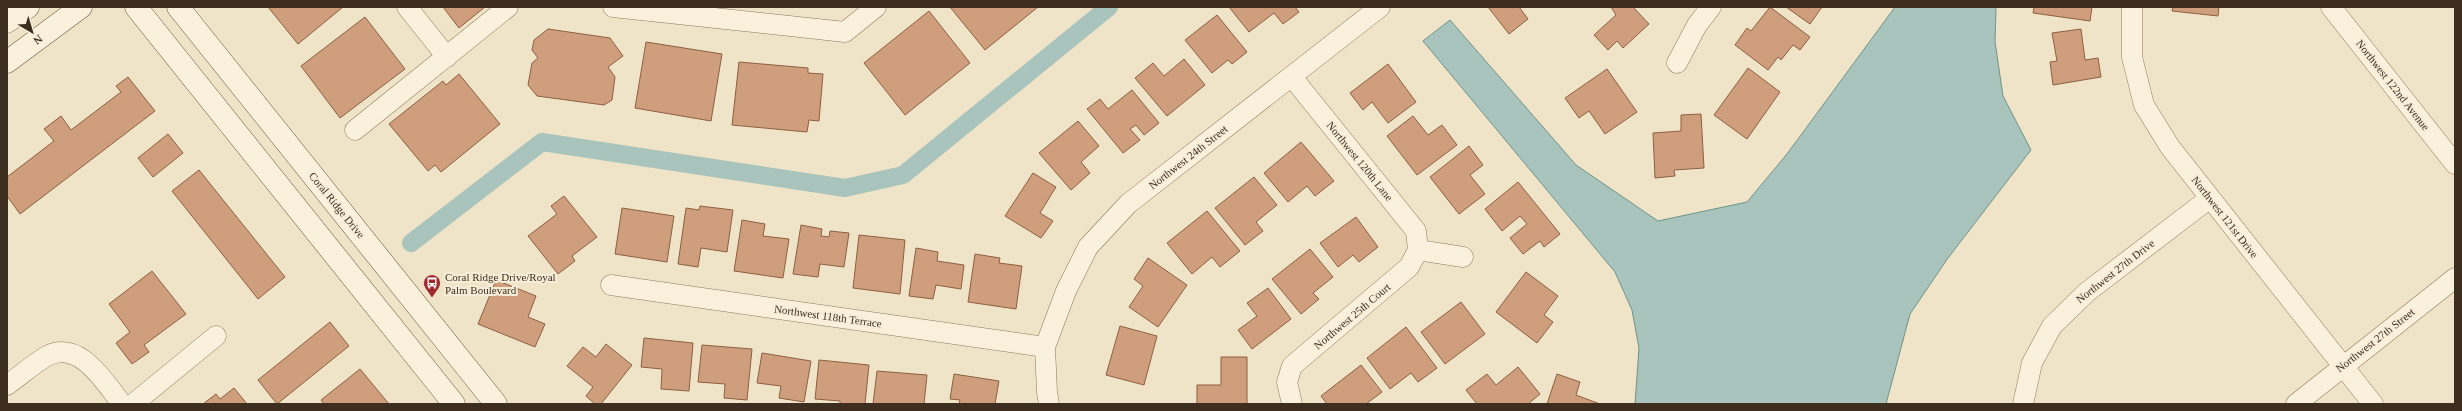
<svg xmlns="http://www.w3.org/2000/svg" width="2462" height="411" font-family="'Times New Roman',serif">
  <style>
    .water { fill: #a9c4bc; stroke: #6f938a }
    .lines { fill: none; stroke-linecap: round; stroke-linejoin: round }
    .canal { stroke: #a9c4bc; stroke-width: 18 }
    .building { fill: #cf9f7d; stroke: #8d5f41 }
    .street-casing { stroke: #8d765c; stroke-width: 21 }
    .secondary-casing { stroke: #6f573f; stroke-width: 23 }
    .street { stroke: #faf1dc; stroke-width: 20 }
    .secondary { stroke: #faf1dc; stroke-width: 22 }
    .labels { text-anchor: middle; stroke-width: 4; stroke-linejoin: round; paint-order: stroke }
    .street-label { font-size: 11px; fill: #3d2e20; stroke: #f7eed8 }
    .poi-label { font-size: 11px; fill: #3d2e20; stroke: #f7eed8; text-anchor: start }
  </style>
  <rect width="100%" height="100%" fill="#f0e4c8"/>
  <!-- water -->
  <path class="water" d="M 1895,7 L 1996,7 L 1995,42 L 2003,96 L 2031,150 L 1948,258 L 1910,314 L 1886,404 L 1635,404 L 1639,348 L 1632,310 L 1615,272 L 1423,41 L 1450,20 L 1576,165 L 1658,221 L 1747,202 L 1787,154 Z"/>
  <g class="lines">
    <!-- canal -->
    <path class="canal" d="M 411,243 L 542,142 L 845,188 L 903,175 L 1109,7"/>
  </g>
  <!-- building -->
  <path class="building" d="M 268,7 L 343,7 L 298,44 Z
    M 443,7 L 485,7 L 459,28 Z
    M 950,7 L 1038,7 L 985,50 Z
    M 1229,7 L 1295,7 L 1299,12 L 1283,24 L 1274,13 L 1249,32 Z
    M 1488,7 L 1519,7 L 1528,19 L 1509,34 Z
    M 1611,7 L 1633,7 L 1649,24 L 1623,48 L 1617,41 L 1608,50 L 1594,35 L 1616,15 Z
    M 1770,7 L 1810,37 L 1800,50 L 1793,45 L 1781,60 L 1778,57 L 1768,70 L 1735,45 L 1747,28 L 1751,31 Z
    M 1786,7 L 1822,7 L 1810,24 Z
    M 2034,7 L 2092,7 L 2090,21 L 2033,13 Z
    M 2173,7 L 2219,7 L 2218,16 L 2172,11 Z
    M 929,11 L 970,63 L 905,115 L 864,63 Z
    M 1217,15 L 1247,52 L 1232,64 L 1228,60 L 1212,73 L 1185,40 Z
    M 365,17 L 405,69 L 340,118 L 301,66 Z
    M 548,29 L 610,38 L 623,56 L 608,67 L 615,77 L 612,100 L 604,105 L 537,96 L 528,85 L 532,63 L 538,58 L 532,50 L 534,40 Z
    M 2081,29 L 2085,60 L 2098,58 L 2101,77 L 2053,85 L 2050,62 L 2057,61 L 2052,33 Z
    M 646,42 L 722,54 L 711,121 L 635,108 Z
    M 1184,59 L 1205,85 L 1167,116 L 1135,78 L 1153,63 L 1164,76 Z
    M 739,62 L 808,68 L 808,73 L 823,74 L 819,121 L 809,120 L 807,132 L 732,125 Z
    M 1388,64 L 1416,102 L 1388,123 L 1372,102 L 1363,110 L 1350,93 Z
    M 1748,68 L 1780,92 L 1747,139 L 1714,115 Z
    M 1607,69 L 1637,112 L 1605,134 L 1589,111 L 1579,118 L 1565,98 Z
    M 459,74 L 500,124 L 441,172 L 435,165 L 428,171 L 389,124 L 443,81 L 446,85 Z
    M 128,77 L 155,111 L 20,214 L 7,196 L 7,177 L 54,141 L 44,129 L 61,116 L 71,130 L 121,92 L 116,86 Z
    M 1132,90 L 1159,123 L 1144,135 L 1136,125 L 1130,129 L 1140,140 L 1123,153 L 1087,109 L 1100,99 L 1108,109 Z
    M 1701,114 L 1704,168 L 1674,170 L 1675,176 L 1655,178 L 1653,133 L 1681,131 L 1681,115 Z
    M 1413,116 L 1428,135 L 1442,125 L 1457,145 L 1417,175 L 1387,136 Z
    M 1078,121 L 1099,146 L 1081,162 L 1090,173 L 1071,190 L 1039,153 Z
    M 168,134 L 183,153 L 153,177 L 138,158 Z
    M 1301,142 L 1334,181 L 1315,196 L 1307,186 L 1288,202 L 1264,173 Z
    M 1469,146 L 1483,165 L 1470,175 L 1485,194 L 1459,214 L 1430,177 Z
    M 199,170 L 285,277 L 258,299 L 172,191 Z
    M 1033,173 L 1056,187 L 1040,213 L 1053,221 L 1041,238 L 1005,216 Z
    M 1254,177 L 1277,205 L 1256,222 L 1263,231 L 1245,245 L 1215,208 Z
    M 1518,182 L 1560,234 L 1544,247 L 1540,241 L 1523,254 L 1510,238 L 1527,224 L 1520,216 L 1502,231 L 1485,209 Z
    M 564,196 L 597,237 L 572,256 L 575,261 L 558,274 L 528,236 L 557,214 L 551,206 Z
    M 700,206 L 733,210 L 727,252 L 701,248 L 698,267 L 678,264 L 686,208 L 699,210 Z
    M 622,208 L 674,216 L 667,262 L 615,254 Z
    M 1207,211 L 1240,251 L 1220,267 L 1212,257 L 1192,274 L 1167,243 Z
    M 1356,217 L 1378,247 L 1359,262 L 1353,255 L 1338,267 L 1320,243 Z
    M 742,220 L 765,224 L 763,236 L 789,239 L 783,278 L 734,271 Z
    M 801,225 L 822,229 L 821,236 L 829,237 L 830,231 L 849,233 L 844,267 L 820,264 L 818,277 L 793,274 Z
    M 859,235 L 905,240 L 900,294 L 853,288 Z
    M 916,248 L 938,252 L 937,261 L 964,265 L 961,289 L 936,285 L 933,299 L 909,296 Z
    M 1310,249 L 1333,277 L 1313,293 L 1319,299 L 1301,314 L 1272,279 Z
    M 975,254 L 1000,258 L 999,263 L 1022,266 L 1016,309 L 968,302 Z
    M 1148,258 L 1187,285 L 1158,327 L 1129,307 L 1143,286 L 1134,279 Z
    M 152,271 L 186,314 L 144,345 L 149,352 L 132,364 L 116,343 L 130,332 L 109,304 Z
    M 1526,272 L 1558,296 L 1544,315 L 1553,322 L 1537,343 L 1496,312 Z
    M 496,280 L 536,296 L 528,317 L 545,324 L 535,347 L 478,324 Z
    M 1268,288 L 1291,319 L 1252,349 L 1238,330 L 1257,316 L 1247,303 Z
    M 1461,302 L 1485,334 L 1445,364 L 1421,332 Z
    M 330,322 L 349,346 L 277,404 L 258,380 Z
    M 1120,326 L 1157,336 L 1144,385 L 1106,375 Z
    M 1406,327 L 1437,368 L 1418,382 L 1411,373 L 1390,389 L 1367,358 Z
    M 644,338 L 693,343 L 689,391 L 661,389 L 662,369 L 641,367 Z
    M 606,344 L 632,365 L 601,404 L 595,404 L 586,396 L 593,387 L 567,366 L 583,347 L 596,357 Z
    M 702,345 L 752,349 L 747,400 L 724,398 L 725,384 L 698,382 Z
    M 762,353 L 811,361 L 804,402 L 779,398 L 781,386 L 757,383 Z
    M 1221,357 L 1247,357 L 1247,404 L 1197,404 L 1197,385 L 1221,385 Z
    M 819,360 L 869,365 L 865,404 L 840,404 L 840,401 L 815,399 Z
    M 1361,365 L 1382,392 L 1366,404 L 1327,404 L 1321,396 Z
    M 1518,367 L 1540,394 L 1528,404 L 1477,404 L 1466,390 L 1487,374 L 1496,385 Z
    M 360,369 L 389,404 L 324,404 L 321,400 Z
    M 877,371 L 927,375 L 924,404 L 873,404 Z
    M 954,374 L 999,381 L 995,404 L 959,404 L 960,400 L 950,399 Z
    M 1557,374 L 1580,382 L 1576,395 L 1600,404 L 1547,404 Z
    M 234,388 L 247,404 L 203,404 L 216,394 L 220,399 Z"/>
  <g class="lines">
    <!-- street casing -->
    <g class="street-casing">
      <path id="street" d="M 407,7 L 447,57
        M 613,7 L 845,32 L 876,7
        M 2132,7 L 2132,57 L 2144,105 L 2170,147 L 2373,404
        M 2331,7 L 2455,164
        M 1677,63 L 1697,25 L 1711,7
        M 1292,77 L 1416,231 L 1418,250
        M 355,130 L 508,7
        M 1418,250 L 1463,257
        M 611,285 L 1045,347
        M 7,385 C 20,376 33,364 47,356 C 80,339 105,383 122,404
        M 133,404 L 216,336
        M 1049,404 L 1047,392 L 1045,347 L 1066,291 L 1088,247 L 1128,204 L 1380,7
        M 1292,404 L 1287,382 L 1292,366 L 1409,267 L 1418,250
        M 2023,404 L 2032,363 L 2052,326 L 2087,292 L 2210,198
        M 2296,404 L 2455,278"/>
    </g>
    <!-- secondary casing -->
    <g class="secondary-casing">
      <path id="secondary" d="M 136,7 L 454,404
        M 178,7 L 496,404
        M 7,22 L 28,7
        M 7,62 L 81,7"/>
    </g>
    <!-- street -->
    <use href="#street" class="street"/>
    <!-- secondary -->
    <use href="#secondary" class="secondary"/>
  </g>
  <!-- icons -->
  <defs>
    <g id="bus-pin" transform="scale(0.9)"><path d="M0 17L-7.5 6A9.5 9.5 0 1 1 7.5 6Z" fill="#9e2a2b" stroke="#f7eed8"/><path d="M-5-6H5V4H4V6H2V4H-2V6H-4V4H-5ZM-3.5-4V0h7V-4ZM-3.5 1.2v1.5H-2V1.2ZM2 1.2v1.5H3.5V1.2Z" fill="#fff"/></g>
  </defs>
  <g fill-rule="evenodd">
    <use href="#bus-pin" x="432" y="283"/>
  </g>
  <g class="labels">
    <!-- street labels -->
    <g class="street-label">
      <text transform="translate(2393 85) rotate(52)" y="4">Northwest 122nd Avenue</text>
      <text transform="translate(1188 157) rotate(-38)" y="4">Northwest 24th Street</text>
      <text transform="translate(1360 161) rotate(51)" y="4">Northwest 120th Lane</text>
      <text transform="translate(337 205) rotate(51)" y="4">Coral Ridge Drive</text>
      <text transform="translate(2225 217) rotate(52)" y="4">Northwest 121st Drive</text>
      <text transform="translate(2115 271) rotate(-38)" y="4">Northwest 27th Drive</text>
      <text transform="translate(828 316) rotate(8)" y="4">Northwest 118th Terrace</text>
      <text transform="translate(1352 316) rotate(-40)" y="4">Northwest 25th Court</text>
      <text transform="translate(2375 340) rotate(-38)" y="4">Northwest 27th Street</text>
    </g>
    <!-- poi labels -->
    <g class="poi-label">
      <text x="445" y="281">Coral Ridge Drive/Royal<tspan x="445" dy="13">Palm Boulevard</tspan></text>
    </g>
  </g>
  <!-- border -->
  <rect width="2462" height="411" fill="none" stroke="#3d2e20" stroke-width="16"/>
  <!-- north arrow -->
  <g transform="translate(32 32) rotate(142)" stroke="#f7eed8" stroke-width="3" paint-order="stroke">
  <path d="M0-3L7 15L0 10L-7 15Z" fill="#3d2e20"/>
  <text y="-6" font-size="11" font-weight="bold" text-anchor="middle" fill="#3d2e20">N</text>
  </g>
</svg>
